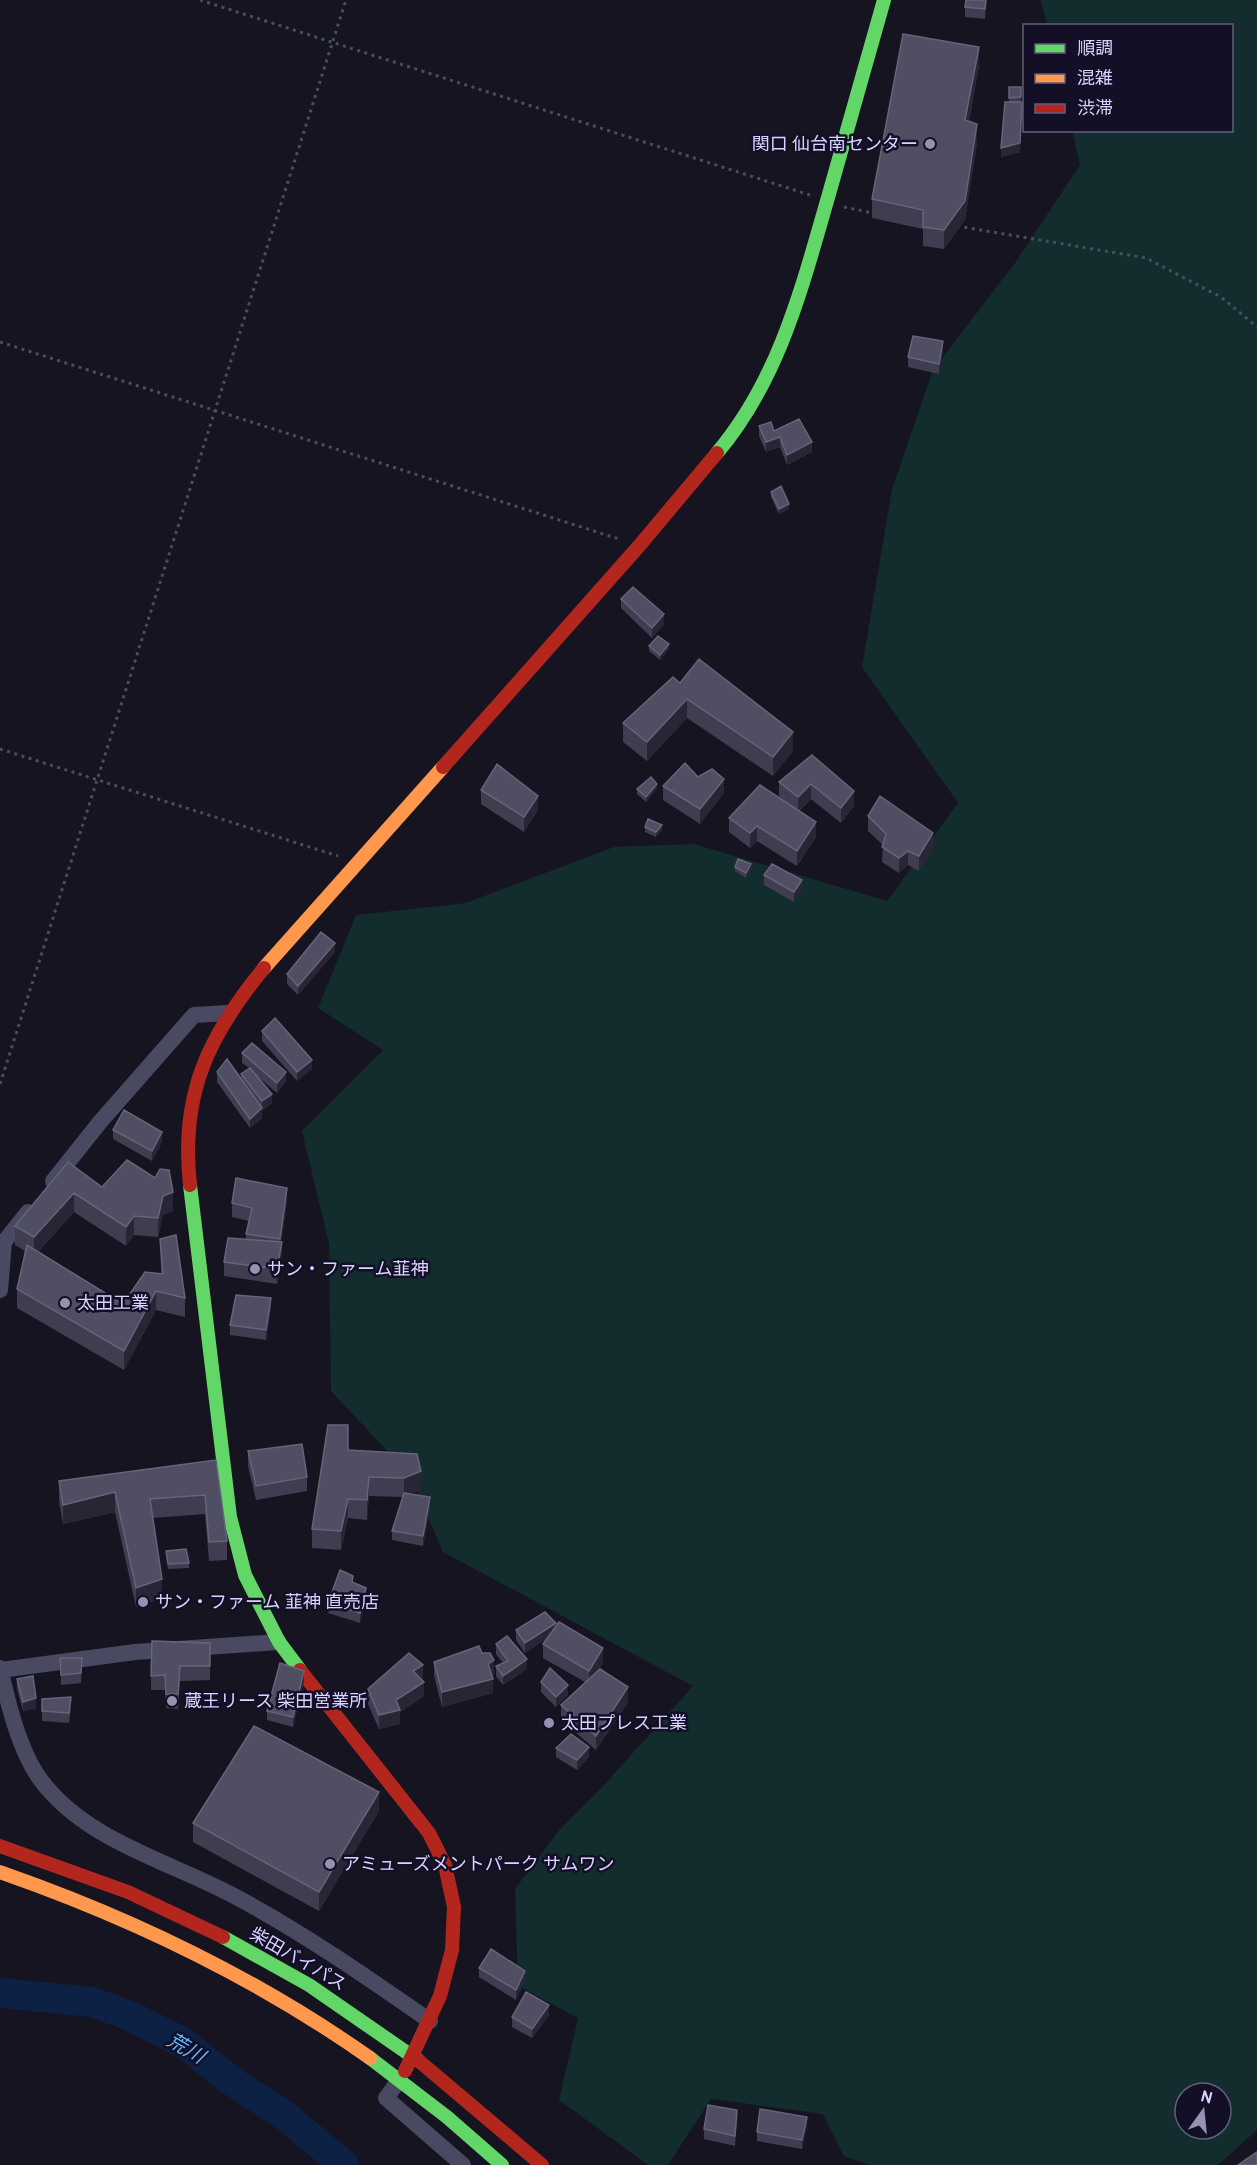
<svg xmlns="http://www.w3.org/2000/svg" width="1257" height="2165" font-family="Overpass,'Noto Sans JP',sans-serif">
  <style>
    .green { fill: #132c2d; fill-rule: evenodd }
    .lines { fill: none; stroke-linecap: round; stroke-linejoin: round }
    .river { stroke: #0d2144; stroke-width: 30 }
    .path { stroke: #44505f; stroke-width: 3; stroke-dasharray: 3 4.5; stroke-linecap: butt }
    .street { stroke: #4a4962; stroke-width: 16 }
    .fast { stroke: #63d668; stroke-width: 14 }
    .slow { stroke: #ff974d; stroke-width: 14 }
    .jam { stroke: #b3261e; stroke-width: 14 }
    .wall { fill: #403d50 }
    .shaded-wall { fill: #282635 }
    .building { fill: #504e63; stroke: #66637b; stroke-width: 1.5 }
    .poi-dot { fill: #9591b1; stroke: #130f26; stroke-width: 2 }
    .labels { text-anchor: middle; stroke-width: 5; stroke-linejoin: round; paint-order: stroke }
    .poi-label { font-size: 18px; fill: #d9d4ff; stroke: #130f26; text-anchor: start }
    .street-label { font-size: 18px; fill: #d9d4ff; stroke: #130f26 }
    .water-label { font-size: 20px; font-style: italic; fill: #62b6ff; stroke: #130f26 }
  </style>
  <rect width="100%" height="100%" fill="#161421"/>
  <!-- green -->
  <path class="green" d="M 1041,0 L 1257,0 L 1257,2130 L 1218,2165 L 869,2165 L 844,2156 L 823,2114 L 711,2099 L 668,2165 L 648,2165 L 559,2100 L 578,2018 L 518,1986 L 515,1889 L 560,1829 L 604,1785 L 693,1686 L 443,1552 L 410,1475 L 331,1391 L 329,1244 L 302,1131 L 383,1050 L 318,1008 L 356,915 L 466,903 L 614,847 L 694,844 L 887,901 L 958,803 L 862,667 L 892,489 L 933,370 L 1015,263 L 1080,165 L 1072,131 L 1232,130 L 1232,26 L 1047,25 ZM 1185,2093 L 1221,2093 L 1221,2129 L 1185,2129 Z"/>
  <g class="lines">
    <!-- river -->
    <path class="river" d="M 0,1993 L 92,2002 L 130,2016 L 184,2043 L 230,2080 L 284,2115 L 344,2165"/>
    <!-- path -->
    <path class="path" d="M 200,0 L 810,195
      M 844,207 L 873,213
      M 957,226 L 1146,258 L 1221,297 L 1257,327
      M 0,342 L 619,539
      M 0,749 L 338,856
      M 0,1084 L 346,0"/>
    <!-- street -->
    <path class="street" d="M 53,1181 L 100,1122 L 194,1015 L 228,1013
      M 0,1290 L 4,1242 L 28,1212
      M 0,1668 C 8,1703 19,1750 40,1779 C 86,1842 173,1862 238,1898 C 305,1934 368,1978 430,2021
      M 0,1670 L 135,1652 L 279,1642
      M 400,2079 L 386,2098 L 463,2165"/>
    <!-- fast -->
    <path class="fast" d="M 717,453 C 778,381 801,291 827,201 C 846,134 865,67 884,0
      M 190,1185 L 230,1517 L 245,1575 L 279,1642 L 300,1670
      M 223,1937 L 309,1985 L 419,2061
      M 370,2058 L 447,2117 L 502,2165"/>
    <!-- slow -->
    <path class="slow" d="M 264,968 L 443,767
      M 0,1872 C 132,1918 255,1977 370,2058"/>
    <!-- jam -->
    <path class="jam" d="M 443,767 L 639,546 L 717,453
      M 190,1185 C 180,1095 208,1036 264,968
      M 300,1670 L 429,1833 L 445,1865 L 454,1907 L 452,1950 L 440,1996 L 405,2071
      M 0,1846 L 128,1892 L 223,1937
      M 419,2061 L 542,2165"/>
  </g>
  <!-- wall -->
  <path class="wall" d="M 986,0 L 985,19 L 965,17 L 965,7 Z
    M 979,66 L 969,121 L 977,143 L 965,220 L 944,249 L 923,246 L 923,229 L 872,218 L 872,199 Z
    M 1009,87 L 1021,87 L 1020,152 L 1001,157 L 1009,102 Z
    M 943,351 L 939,374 L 908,367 L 908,357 Z
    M 759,426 L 774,431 L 812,452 L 787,465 L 780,447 L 766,452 L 759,436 Z
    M 771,492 L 789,509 L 779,514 L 771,497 Z
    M 621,599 L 664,624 L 652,638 L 621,608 Z
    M 649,646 L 669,649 L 660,660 L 649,651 Z
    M 680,683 L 793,751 L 773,776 L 687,718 L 647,761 L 623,742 L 623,723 Z
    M 812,755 L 854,806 L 841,823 L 811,799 L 799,811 L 816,837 L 797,866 L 757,841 L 750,848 L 729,832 L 729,818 L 788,804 L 779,796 L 779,782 Z
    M 698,777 L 724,793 L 700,824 L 663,800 L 663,786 Z
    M 657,788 L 646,802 L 637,794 L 637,789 Z
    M 481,790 L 538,810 L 524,832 L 481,804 Z
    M 868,816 L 933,847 L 919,871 L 908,865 L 899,873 L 882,862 L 883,845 L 868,831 Z
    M 645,827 L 662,830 L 656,837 L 645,832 Z
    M 735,867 L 751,869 L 746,878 L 735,871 Z
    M 764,875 L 802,889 L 794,902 L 764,885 Z
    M 335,952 L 298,995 L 287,984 L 287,974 Z
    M 262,1031 L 312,1069 L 297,1081 L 262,1041 Z
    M 242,1053 L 286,1081 L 277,1093 L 256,1075 L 272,1103 L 262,1111 L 262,1118 L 250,1128 L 217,1082 L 217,1072 L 241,1079 L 241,1074 L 249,1068 L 242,1063 Z
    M 113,1130 L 162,1142 L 152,1161 L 113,1139 Z
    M 68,1162 L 102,1187 L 173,1211 L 163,1215 L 158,1237 L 134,1235 L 126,1246 L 74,1212 L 38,1252 L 123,1304 L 161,1273 L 160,1239 L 185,1298 L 185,1317 L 156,1310 L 124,1370 L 17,1308 L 17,1289 L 25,1251 L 15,1245 L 15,1226 Z
    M 287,1202 L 281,1242 L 282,1256 L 277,1284 L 224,1276 L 224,1262 L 246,1240 L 246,1234 L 249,1221 L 232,1217 L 232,1203 Z
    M 271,1308 L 266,1340 L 230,1335 L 230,1325 Z
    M 348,1450 L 417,1454 L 421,1490 L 411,1494 L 430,1507 L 423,1546 L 392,1540 L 392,1531 L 403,1497 L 369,1496 L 367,1520 L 348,1518 L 341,1550 L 312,1548 L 312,1529 Z
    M 248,1451 L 307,1477 L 307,1491 L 256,1500 L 248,1466 Z
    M 216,1460 L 227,1541 L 227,1560 L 209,1561 L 205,1514 L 153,1518 L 162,1598 L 136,1607 L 115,1512 L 63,1524 L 59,1501 L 59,1481 Z
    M 166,1551 L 189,1563 L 189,1568 L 168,1569 Z
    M 353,1583 L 366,1598 L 360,1623 L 328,1613 L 328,1603 Z
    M 556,1625 L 603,1662 L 599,1669 L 628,1702 L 596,1750 L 561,1720 L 561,1705 L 585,1682 L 543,1658 L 543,1644 L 547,1638 L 525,1653 L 516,1640 L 516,1630 Z
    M 210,1643 L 210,1680 L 180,1681 L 178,1709 L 166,1708 L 165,1690 L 151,1690 L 151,1676 Z
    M 496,1644 L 527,1669 L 503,1685 L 496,1676 L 496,1666 L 503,1663 L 496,1654 Z
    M 482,1653 L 494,1675 L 492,1676 L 493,1693 L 442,1707 L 434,1676 L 434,1662 Z
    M 60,1658 L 82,1658 L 81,1683 L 61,1685 Z
    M 17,1679 L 36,1708 L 23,1711 L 17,1689 Z
    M 423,1680 L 424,1696 L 400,1712 L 400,1724 L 379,1729 L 368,1704 L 368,1689 Z
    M 304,1681 L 293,1727 L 267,1720 L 267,1711 Z
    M 541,1682 L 568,1695 L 556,1707 L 541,1692 Z
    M 42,1699 L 71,1707 L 69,1723 L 42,1721 Z
    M 556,1748 L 589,1757 L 577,1770 L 556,1757 Z
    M 379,1811 L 319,1911 L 193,1842 L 193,1823 Z
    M 479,1968 L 525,1980 L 516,2000 L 479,1977 Z
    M 549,2015 L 532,2038 L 512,2027 L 512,2017 Z
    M 737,2119 L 735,2146 L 704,2139 L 704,2129 Z
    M 807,2126 L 802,2149 L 757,2141 L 757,2132 Z"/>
  <!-- shaded-wall -->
  <path class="shaded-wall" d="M 979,47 L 979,66 L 965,139 L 965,120 Z
    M 1022,102 L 1020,152 L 1001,157 L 1001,148 Z
    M 977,124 L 977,143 L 965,220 L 944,249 L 944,230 Z
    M 943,341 L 943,351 L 939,374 L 939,364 Z
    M 780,437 L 780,447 L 766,452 L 766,442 Z
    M 812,442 L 812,452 L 787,465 L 787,455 Z
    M 789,504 L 789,509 L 779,514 L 779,509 Z
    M 664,614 L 664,624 L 652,638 L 652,628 Z
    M 669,644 L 669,649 L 660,660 L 660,655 Z
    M 687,699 L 687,718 L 647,761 L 647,742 Z
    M 793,732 L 793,751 L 773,776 L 773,757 Z
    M 724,779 L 724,793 L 700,824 L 700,809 Z
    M 657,784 L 657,788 L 646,802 L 646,797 Z
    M 811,784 L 811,799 L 798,811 L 798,797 Z
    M 854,791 L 854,806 L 841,823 L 841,808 Z
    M 538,796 L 538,810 L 524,832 L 524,817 Z
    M 816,822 L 816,837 L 797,866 L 797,851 Z
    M 662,825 L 662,830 L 656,837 L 656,832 Z
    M 757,826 L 757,841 L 750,848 L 750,833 Z
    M 933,833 L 933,847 L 919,871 L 919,856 Z
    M 908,851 L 908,865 L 899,873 L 899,858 Z
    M 751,864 L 751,869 L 746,878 L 746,873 Z
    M 802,880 L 802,889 L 794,902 L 794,892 Z
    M 335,943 L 335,952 L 298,995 L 298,986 Z
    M 312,1060 L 312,1069 L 297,1081 L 297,1072 Z
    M 286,1072 L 286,1081 L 277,1093 L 277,1083 Z
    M 272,1094 L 272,1103 L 262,1111 L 262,1118 L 250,1128 L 250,1119 L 262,1108 L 262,1101 Z
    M 162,1132 L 162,1142 L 152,1161 L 152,1151 Z
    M 287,1188 L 287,1202 L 280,1253 L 282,1242 L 282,1256 L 277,1284 L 277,1269 L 280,1254 L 280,1239 Z
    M 173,1192 L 173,1211 L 163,1215 L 158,1237 L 158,1218 L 163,1196 Z
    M 74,1193 L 74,1212 L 34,1256 L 34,1237 Z
    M 134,1216 L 134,1235 L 126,1246 L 126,1227 Z
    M 156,1291 L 156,1310 L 124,1370 L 124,1351 Z
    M 271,1298 L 271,1308 L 266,1340 L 266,1330 Z
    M 421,1471 L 421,1490 L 404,1497 L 404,1478 Z
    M 369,1477 L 369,1496 L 367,1520 L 367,1500 Z
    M 115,1492 L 115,1512 L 63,1524 L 63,1505 Z
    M 430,1497 L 430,1507 L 423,1546 L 423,1536 Z
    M 348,1499 L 348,1518 L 341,1550 L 341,1531 Z
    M 162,1579 L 162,1598 L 136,1607 L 136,1588 Z
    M 366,1588 L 366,1598 L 360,1623 L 360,1613 Z
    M 556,1623 L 556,1632 L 525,1653 L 525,1643 Z
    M 603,1648 L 603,1662 L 589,1685 L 589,1671 Z
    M 527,1659 L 527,1669 L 503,1685 L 503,1676 Z
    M 494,1660 L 494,1675 L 488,1678 L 488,1664 Z
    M 423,1665 L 423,1680 L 413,1671 Z
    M 304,1671 L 304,1681 L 293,1727 L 293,1717 Z
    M 493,1679 L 493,1693 L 442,1707 L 442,1692 Z
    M 424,1682 L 424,1696 L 400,1712 L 400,1724 L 379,1729 L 379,1715 L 396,1700 Z
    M 568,1685 L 568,1695 L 556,1707 L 556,1697 Z
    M 628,1687 L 628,1702 L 596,1750 L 596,1736 Z
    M 36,1698 L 36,1708 L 23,1711 L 23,1702 Z
    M 589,1747 L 589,1757 L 577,1770 L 577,1760 Z
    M 379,1792 L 379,1811 L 319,1911 L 319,1892 Z
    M 525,1971 L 525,1980 L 516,2000 L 516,1990 Z
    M 549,2005 L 549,2015 L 532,2038 L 532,2029 Z
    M 737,2110 L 737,2119 L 735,2146 L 735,2136 Z
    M 807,2117 L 807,2126 L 802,2149 L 802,2140 Z"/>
  <!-- building -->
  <path class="building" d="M 966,0 L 986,0 L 985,9 L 965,7 Z
    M 903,34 L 979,47 L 965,120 L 977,124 L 965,201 L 944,230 L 923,227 L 923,210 L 872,199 Z
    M 1009,87 L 1021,87 L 1021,97 L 1009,98 Z
    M 1005,102 L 1022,102 L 1020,143 L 1001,148 Z
    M 913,336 L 943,341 L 939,364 L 908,357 Z
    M 799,419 L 812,442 L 787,455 L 780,437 L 766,442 L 759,426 L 771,422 L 774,431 Z
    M 781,486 L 789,504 L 779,509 L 771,492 Z
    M 633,587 L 664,614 L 652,628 L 621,599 Z
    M 658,636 L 669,644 L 660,655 L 649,646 Z
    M 699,659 L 793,732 L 773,757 L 687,699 L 647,742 L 623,723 L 673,677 L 680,683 Z
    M 812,755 L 854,791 L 841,808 L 811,784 L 798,797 L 779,782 Z
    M 685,763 L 698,777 L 712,769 L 724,779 L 700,809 L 663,786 Z
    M 497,764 L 538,796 L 524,817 L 481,790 Z
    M 651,777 L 657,784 L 646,797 L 637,789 Z
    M 760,785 L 816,822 L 797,851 L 757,826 L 750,833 L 729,818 Z
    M 880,796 L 933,833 L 919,856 L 908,851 L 899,858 L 882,847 L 886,834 L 868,816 Z
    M 648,819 L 662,825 L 656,832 L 645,827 Z
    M 738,859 L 751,864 L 746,873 L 735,867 Z
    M 772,864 L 802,880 L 794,892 L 764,875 Z
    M 321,932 L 335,943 L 298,986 L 287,974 Z
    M 275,1018 L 312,1060 L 297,1072 L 262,1031 Z
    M 252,1043 L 286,1072 L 277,1083 L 242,1053 Z
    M 227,1059 L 262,1108 L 250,1119 L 217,1072 Z
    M 250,1068 L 272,1094 L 262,1101 L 241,1074 Z
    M 124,1110 L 162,1132 L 152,1151 L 113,1130 Z
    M 127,1160 L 155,1178 L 160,1169 L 169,1170 L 173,1192 L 163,1196 L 158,1218 L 134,1216 L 126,1227 L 74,1193 L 34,1237 L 15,1226 L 68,1162 L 102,1187 Z
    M 236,1178 L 287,1188 L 280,1239 L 246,1234 L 252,1208 L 232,1203 Z
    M 176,1235 L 185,1298 L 156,1291 L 124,1351 L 17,1289 L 27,1245 L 123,1304 L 145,1272 L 163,1274 L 160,1239 Z
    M 228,1238 L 282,1242 L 277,1269 L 224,1262 Z
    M 236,1295 L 271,1298 L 266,1330 L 230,1325 Z
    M 328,1425 L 348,1425 L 348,1450 L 417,1454 L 421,1471 L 404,1478 L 369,1477 L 367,1500 L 348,1499 L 341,1531 L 312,1529 Z
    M 302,1444 L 307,1477 L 256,1486 L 248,1451 Z
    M 216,1460 L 227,1541 L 209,1542 L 205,1495 L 150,1499 L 162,1579 L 136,1588 L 115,1492 L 63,1505 L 59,1481 Z
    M 404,1493 L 430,1497 L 423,1536 L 392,1531 Z
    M 186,1549 L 189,1563 L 168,1564 L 166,1551 Z
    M 340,1570 L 353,1576 L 352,1582 L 366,1588 L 360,1613 L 328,1603 Z
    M 545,1612 L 556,1623 L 525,1643 L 516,1630 Z
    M 559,1622 L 603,1648 L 589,1671 L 543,1644 Z
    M 507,1636 L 527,1659 L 503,1676 L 496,1666 L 508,1661 L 496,1644 Z
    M 152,1641 L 210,1643 L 210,1666 L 180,1666 L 178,1694 L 166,1694 L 165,1675 L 151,1676 Z
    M 479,1646 L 482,1653 L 490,1653 L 494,1660 L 488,1664 L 493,1679 L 442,1692 L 434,1662 Z
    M 409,1653 L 423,1665 L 413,1671 L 424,1682 L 396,1700 L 400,1710 L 379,1715 L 368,1689 Z
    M 60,1658 L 82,1658 L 81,1673 L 61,1675 Z
    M 280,1663 L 304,1671 L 293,1717 L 267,1711 Z
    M 550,1668 L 568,1685 L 556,1697 L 541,1682 Z
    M 600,1669 L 628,1687 L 596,1736 L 561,1705 Z
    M 33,1676 L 36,1698 L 23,1702 L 17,1679 Z
    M 71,1697 L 69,1713 L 42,1711 L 42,1699 Z
    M 254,1726 L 379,1792 L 319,1892 L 193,1823 Z
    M 571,1734 L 589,1747 L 577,1760 L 556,1748 Z
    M 491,1949 L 525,1971 L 516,1990 L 479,1968 Z
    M 526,1992 L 549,2005 L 532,2029 L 512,2017 Z
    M 708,2105 L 737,2110 L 735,2136 L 704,2129 Z
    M 760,2109 L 807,2117 L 802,2140 L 757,2132 Z
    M 1257,2152 L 1257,2165 L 1238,2165 Z"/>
  <!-- markers -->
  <g class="poi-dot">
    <circle cx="930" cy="144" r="6"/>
    <circle cx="255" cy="1269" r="6"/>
    <circle cx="65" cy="1303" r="6"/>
    <circle cx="143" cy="1602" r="6"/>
    <circle cx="172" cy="1701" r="6"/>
    <circle cx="549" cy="1723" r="6"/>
    <circle cx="330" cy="1864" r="6"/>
  </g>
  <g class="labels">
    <!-- poi labels -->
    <g class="poi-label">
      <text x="918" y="150" text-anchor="end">関口 仙台南センター</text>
      <text x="267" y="1275">サン・ファーム韮神</text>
      <text x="77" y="1309">太田工業</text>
      <text x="155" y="1608">サン・ファーム 韮神 直売店</text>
      <text x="184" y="1707">蔵王リース 柴田営業所</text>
      <text x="561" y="1729">太田プレス工業</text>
      <text x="342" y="1870">アミューズメントパーク サムワン</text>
    </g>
    <!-- street labels -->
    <g class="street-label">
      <text transform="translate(298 1959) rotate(30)" y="6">柴田バイパス</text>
    </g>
    <!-- water labels -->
    <g class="water-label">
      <text transform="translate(186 2048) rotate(30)" y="7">荒川</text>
    </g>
  </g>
  <!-- legend -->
  <rect x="1023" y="24" width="210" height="108" fill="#130f26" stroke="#625e7d" stroke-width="1.5"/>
  <rect x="1035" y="44" width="30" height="9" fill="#63d668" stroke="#625e7d" stroke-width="1.5"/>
  <text x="1077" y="54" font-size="18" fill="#d9d4ff">順調</text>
  <rect x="1035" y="74" width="30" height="9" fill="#ff974d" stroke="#625e7d" stroke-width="1.5"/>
  <text x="1077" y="84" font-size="18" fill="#d9d4ff">混雑</text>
  <rect x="1035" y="104" width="30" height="9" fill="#b3261e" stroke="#625e7d" stroke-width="1.5"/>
  <text x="1077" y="114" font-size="18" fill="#d9d4ff">渋滞</text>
  <!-- north arrow -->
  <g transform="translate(1203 2111) rotate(15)"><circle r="28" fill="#130f26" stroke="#625e7d" stroke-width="1.5"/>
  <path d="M0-4.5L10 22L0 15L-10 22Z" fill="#9591b1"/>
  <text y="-9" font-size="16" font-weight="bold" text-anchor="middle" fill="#d9d4ff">N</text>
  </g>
</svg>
